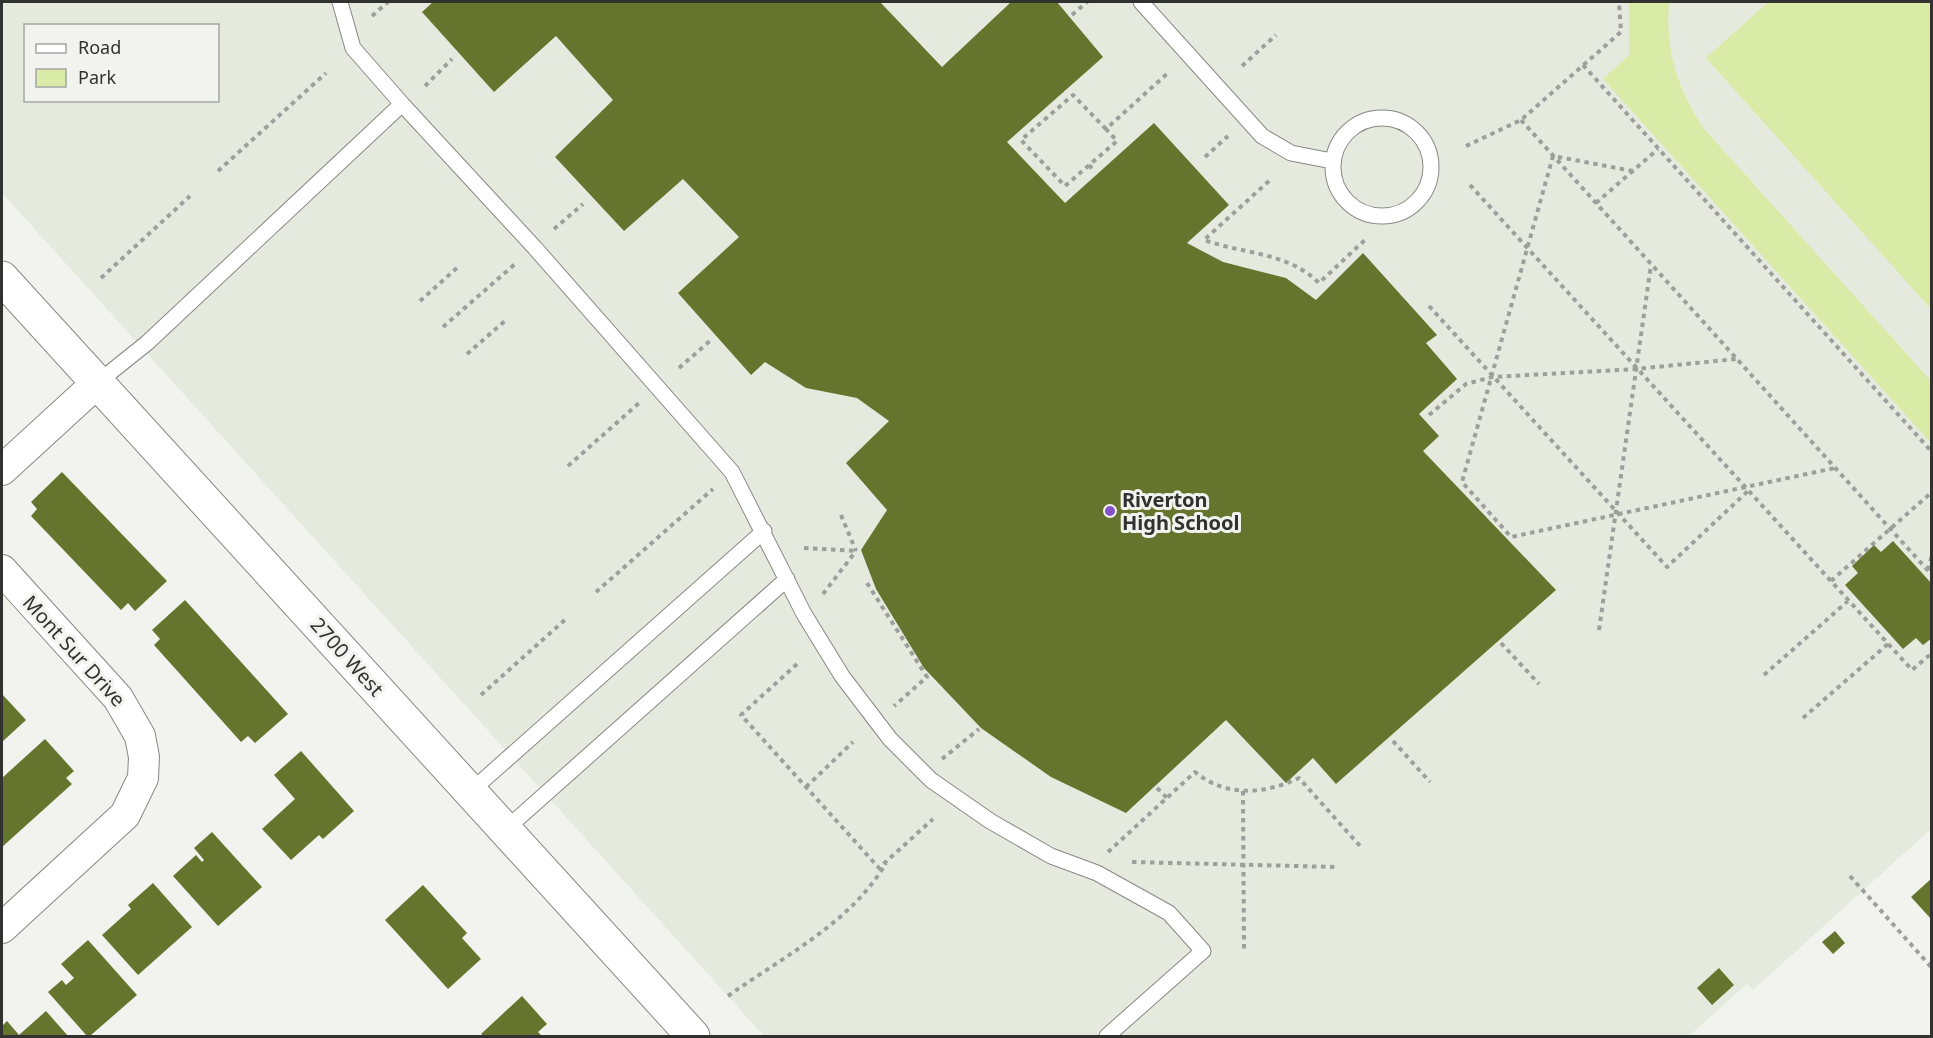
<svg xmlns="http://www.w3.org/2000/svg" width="1933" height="1038" font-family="'Noto Sans',sans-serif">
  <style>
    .built { fill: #e6eade; fill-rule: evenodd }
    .green { fill: #d9eba7 }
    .building { fill: #65752d }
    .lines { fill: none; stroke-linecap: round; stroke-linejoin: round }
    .service-casing { stroke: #878884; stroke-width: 17 }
    .minor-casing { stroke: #878884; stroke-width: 32 }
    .secondary-casing { stroke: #878884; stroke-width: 35 }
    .path { stroke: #9e9f9c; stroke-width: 4; stroke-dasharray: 4.5 4.5; stroke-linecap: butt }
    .service { stroke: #fff; stroke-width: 15 }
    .minor { stroke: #fff; stroke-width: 30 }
    .secondary { stroke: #fff; stroke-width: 33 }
    .poi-dot { fill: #8652ca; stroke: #f2f3ef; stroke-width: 2 }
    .labels { text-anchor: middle; stroke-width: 6; stroke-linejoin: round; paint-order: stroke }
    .poi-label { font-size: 20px; font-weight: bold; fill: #313230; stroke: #f2f3ef; text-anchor: start }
    .street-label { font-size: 20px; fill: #313230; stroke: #f2f3ef }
  </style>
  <rect width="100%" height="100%" fill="#f2f3ef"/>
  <!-- built -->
  <path class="built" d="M 2,2 L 1931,2 L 1931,829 L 1753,990 L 1747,984 L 1689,1036 L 764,1036 L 2,193 ZM 26,26 L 218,26 L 218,100 L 26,100 Z"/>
  <!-- green -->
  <path class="green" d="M 1629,2 L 1669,2 C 1665,51 1677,89 1705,130 L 1931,381 L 1931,443 L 1603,79 L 1629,55 Z
    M 1768,2 L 1931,2 L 1931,309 L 1706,58 Z"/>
  <!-- building -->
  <path class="building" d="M 433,2 L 880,2 L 942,67 L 1011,2 L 1057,2 L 1103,57 L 1007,142 L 1065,203 L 1154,123 L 1229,205 L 1187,243 L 1223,262 L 1286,278 L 1316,300 L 1363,253 L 1437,335 L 1426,343 L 1457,379 L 1419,414 L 1439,436 L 1423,451 L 1556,590 L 1336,784 L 1313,758 L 1286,783 L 1226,720 L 1126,813 L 1051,777 L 981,728 L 924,668 L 876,589 L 861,550 L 887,510 L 846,463 L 889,421 L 857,398 L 806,388 L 765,362 L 751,375 L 678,293 L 739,237 L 683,179 L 624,231 L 555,157 L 613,100 L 556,36 L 494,92 L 422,12 Z
    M 62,472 L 167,581 L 135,611 L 128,603 L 121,610 L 31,516 L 37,509 L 31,502 Z
    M 1893,541 L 1932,584 L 1932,638 L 1923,645 L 1916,638 L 1903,649 L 1845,585 L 1858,573 L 1852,566 L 1874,545 L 1881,552 Z
    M 185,600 L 288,714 L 255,743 L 248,736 L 241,742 L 154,645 L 160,639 L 152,630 Z
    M 2,694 L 26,720 L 2,742 Z
    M 45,739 L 74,771 L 66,778 L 72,784 L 2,847 L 2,778 Z
    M 301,751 L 354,811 L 323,839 L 319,835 L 291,860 L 262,829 L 295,799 L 274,775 Z
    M 212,832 L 262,887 L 218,926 L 173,876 L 196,855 L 202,862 L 204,860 L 194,848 Z
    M 1932,878 L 1932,920 L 1911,897 Z
    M 153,883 L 192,927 L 138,975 L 102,935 L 131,909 L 128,905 Z
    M 423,885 L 467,933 L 462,938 L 481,959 L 448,989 L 385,920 Z
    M 1835,931 L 1845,943 L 1833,954 L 1822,942 Z
    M 88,940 L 137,995 L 90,1036 L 87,1036 L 48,992 L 62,980 L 66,985 L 74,978 L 61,964 Z
    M 1719,968 L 1734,985 L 1712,1005 L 1697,988 Z
    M 522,996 L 547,1024 L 538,1032 L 542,1036 L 484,1036 L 481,1034 Z
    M 46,1011 L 68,1036 L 2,1036 L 2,1026 L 7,1021 L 19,1035 Z"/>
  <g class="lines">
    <!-- service casing -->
    <g class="service-casing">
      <path id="service" d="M 1141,2 L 1262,136 L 1291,153 L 1332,161
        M 402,104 L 535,248 L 732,472 L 804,614 L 842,676 L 890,739 L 931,780 L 990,821 L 1051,856 L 1097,873 L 1169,913 L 1203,951 L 1107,1036
        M1333 167a49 49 0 1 1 98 0a49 49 0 1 1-98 0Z
        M 97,383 L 147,343 L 402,104 L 353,48 L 340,2
        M 470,792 L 764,531
        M 505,830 L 787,579"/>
    </g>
    <!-- minor casing -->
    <g class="minor-casing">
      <path id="minor" d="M 2,470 L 97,383
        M 2,570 L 118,698 L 140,736 L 144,757 L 143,778 L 125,815 L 2,928"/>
    </g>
    <!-- secondary casing -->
    <g class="secondary-casing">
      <path id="secondary" d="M 2,278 L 693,1036"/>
    </g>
    <!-- path -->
    <path class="path" d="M 1072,15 L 1087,2
      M 372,16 L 388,2
      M 1583,65 L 1932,452
      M 1242,66 L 1276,35
      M 425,86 L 452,59
      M 1521,120 L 1932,575
      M 1106,129 L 1073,95 L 1021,140 L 1065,186 L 1117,141 L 1106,129 L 1169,72
      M 1466,146 L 1521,120 L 1621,32 L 1619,2
      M 1205,157 L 1228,136
      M 1089,165 L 1095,172
      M 218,171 L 326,73
      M 1633,171 L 1553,156 L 1462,482 L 1511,537 L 1835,468
      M 1269,181 L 1204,240 C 1243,254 1288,252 1319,283 L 1367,238
      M 1470,185 L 1912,670 L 1932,653
      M 1596,203 L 1658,149
      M 554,229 L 583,204
      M 101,278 L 190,196
      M 420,301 L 458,267
      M 1429,306 L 1667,567 L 1748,491
      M 443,327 L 515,264
      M 467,354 L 506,320
      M 679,368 L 711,340
      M 1429,415 L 1466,384 L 1492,377 L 1636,369 L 1736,359
      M 568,466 L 639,403
      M 841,515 L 856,551
      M 804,548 L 856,551
      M 1928,570 L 1932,555
      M 1831,581 L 1932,492
      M 867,583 L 927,677 L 894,706
      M 596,592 L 713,489
      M 823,594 L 856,551
      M 1599,630 L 1651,265
      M 1501,643 L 1539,684
      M 797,664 L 741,715 L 879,868 L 933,819
      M 1764,675 L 1848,601
      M 481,695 L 568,617
      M 1803,718 L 1888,644
      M 1393,741 L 1430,782
      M 942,759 L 979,729
      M 806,787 L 853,742
      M 1157,788 L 1167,798
      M 1243,791 L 1244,951
      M 1108,852 L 1195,772 C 1227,798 1264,794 1299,778 L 1360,846
      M 1132,862 L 1337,867
      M 1850,876 L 1932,968
      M 728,996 C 784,956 851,923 886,863"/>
    <!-- service -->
    <use href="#service" class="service"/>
    <!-- minor -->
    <use href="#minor" class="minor"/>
    <!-- secondary -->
    <use href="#secondary" class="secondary"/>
  </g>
  <!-- markers -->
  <circle class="poi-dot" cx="1110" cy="511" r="6"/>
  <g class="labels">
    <!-- poi labels -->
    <g class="poi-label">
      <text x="1122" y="507">Riverton<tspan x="1122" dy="23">High School</tspan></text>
    </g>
    <!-- street labels -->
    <g class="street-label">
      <text transform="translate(74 651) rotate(48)" y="7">Mont Sur Drive</text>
      <text transform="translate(347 657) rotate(48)" y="7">2700 West</text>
    </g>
  </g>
  <!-- border -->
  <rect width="1933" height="1038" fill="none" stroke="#313230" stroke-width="6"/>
  <!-- legend -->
  <rect x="24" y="24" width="195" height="78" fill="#f2f3ef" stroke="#a5a6a3" stroke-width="1.5"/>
  <rect x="36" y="44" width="30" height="9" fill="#ffffff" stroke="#a5a6a3" stroke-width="1.5"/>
  <text x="78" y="54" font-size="18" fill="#313230">Road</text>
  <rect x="36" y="69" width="30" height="18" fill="#d9eba7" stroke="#a5a6a3" stroke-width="1.5"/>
  <text x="78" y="84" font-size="18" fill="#313230">Park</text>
</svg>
